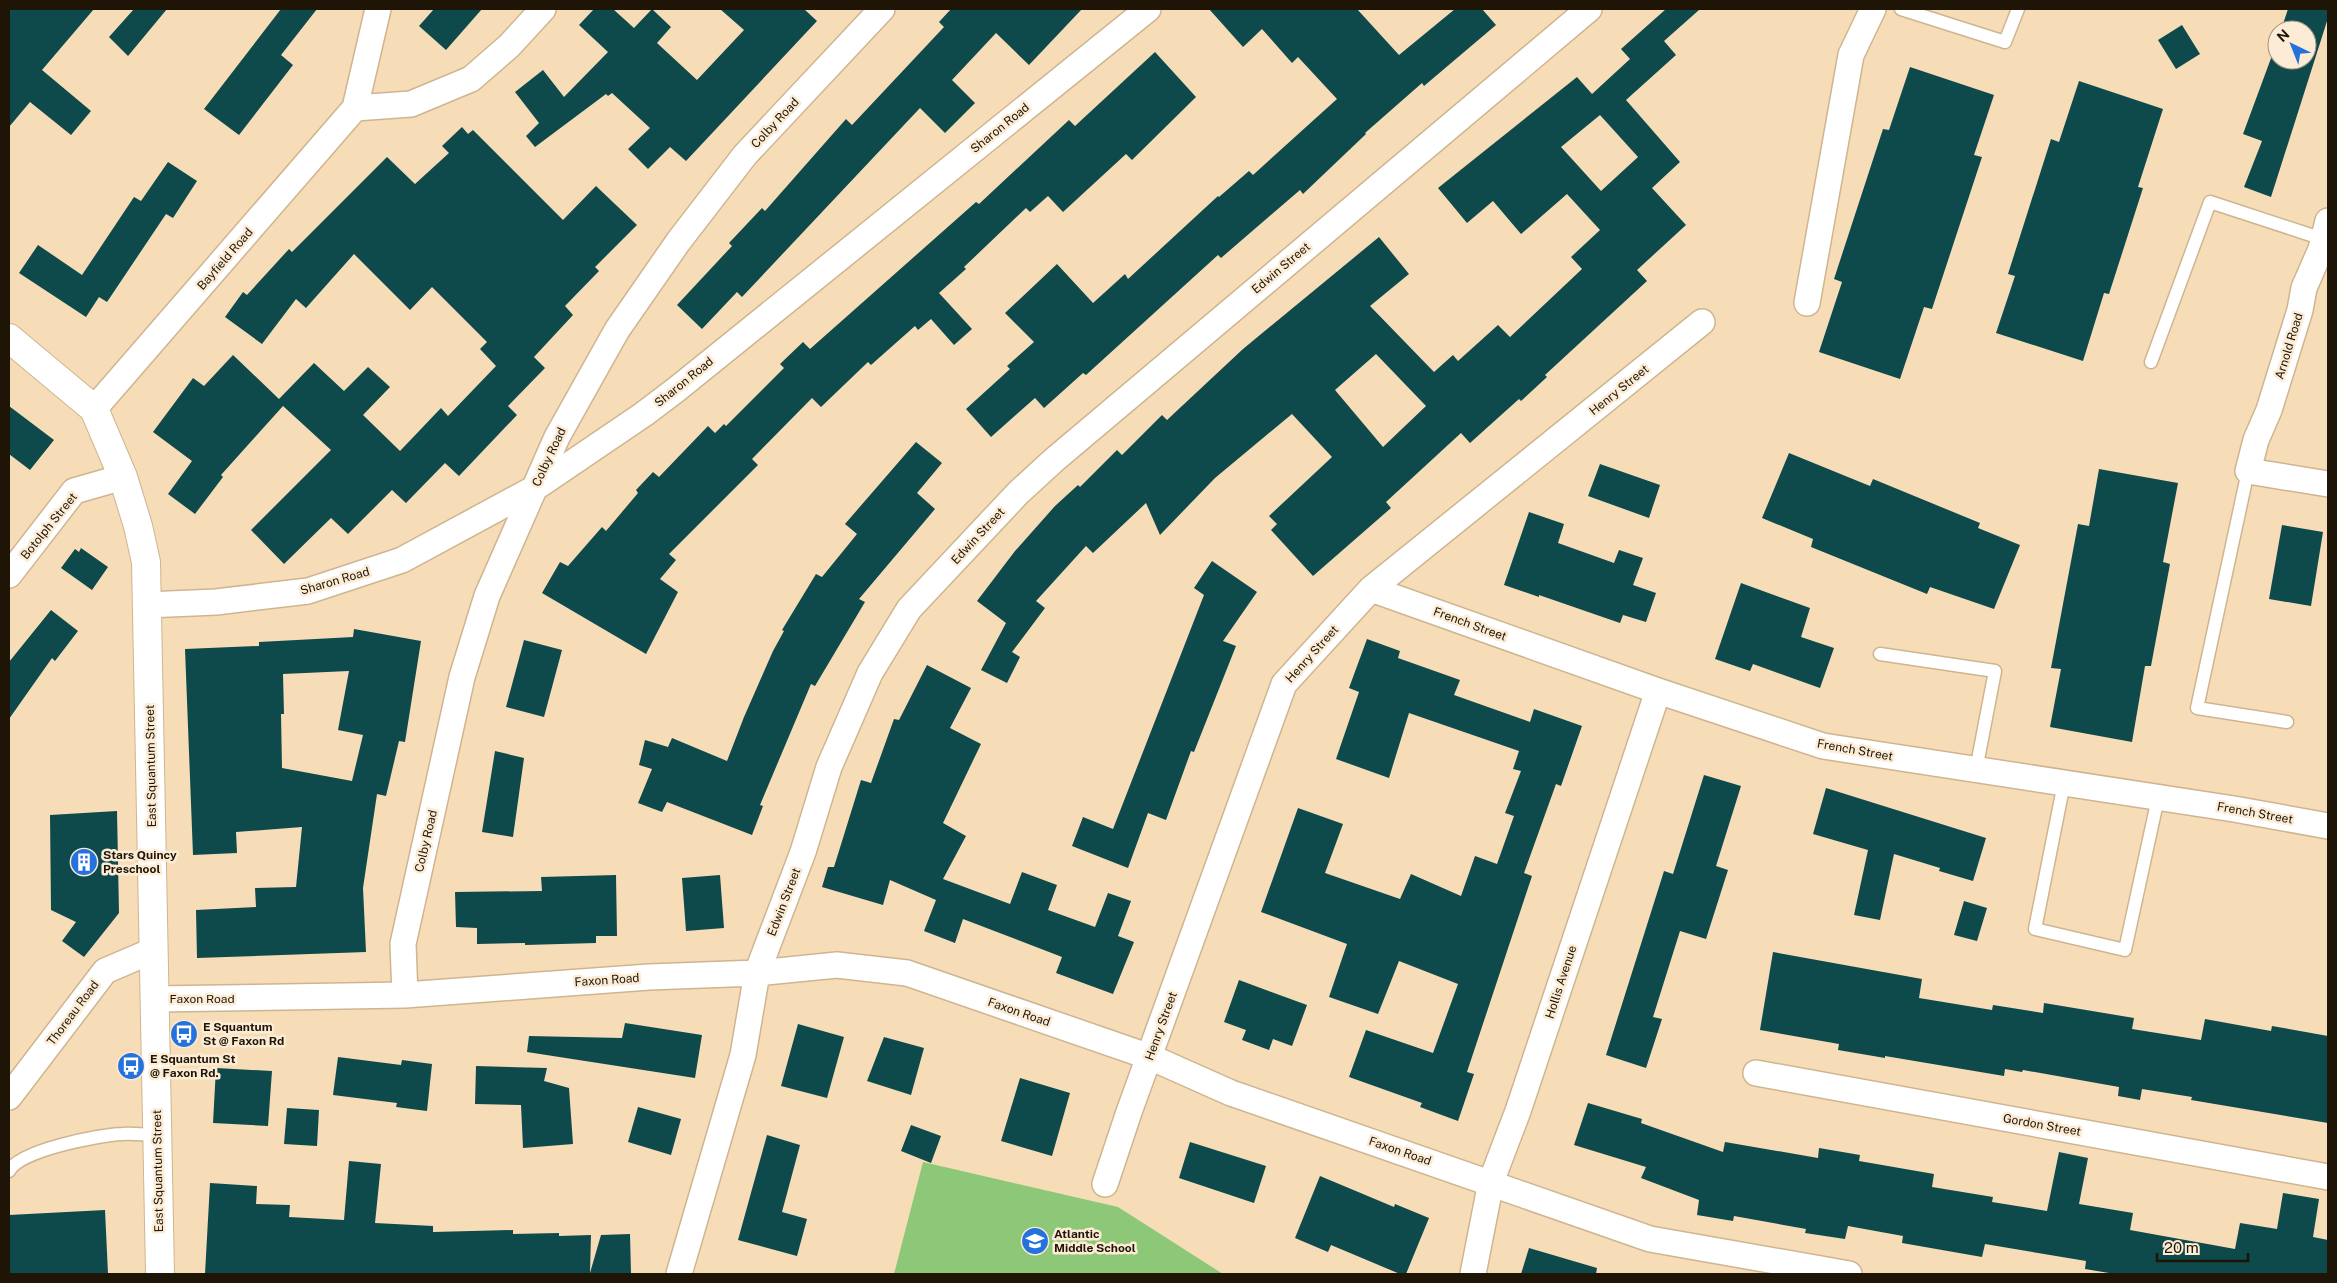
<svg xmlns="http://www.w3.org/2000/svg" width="2337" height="1283" font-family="'Public Sans',sans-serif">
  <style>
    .green { fill: #8cc877 }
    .building { fill: #0e494b; fill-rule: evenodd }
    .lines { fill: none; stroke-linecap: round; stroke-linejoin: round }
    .lane-casing { stroke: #ceb590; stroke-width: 15 }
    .street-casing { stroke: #ceb590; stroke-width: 28 }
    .secondary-casing { stroke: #ceb590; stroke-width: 30 }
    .lane { stroke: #fff; stroke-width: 12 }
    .street { stroke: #fff; stroke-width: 25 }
    .secondary { stroke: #fff; stroke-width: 28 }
    .labels { text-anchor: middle; stroke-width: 5; stroke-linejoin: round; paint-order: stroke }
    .street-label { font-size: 12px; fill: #1e1507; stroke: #fcecd5 }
    .poi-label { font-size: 12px; font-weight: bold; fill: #1e1507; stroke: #fcecd5; text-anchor: start }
  </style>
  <rect width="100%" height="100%" fill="#f7ddb7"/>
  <!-- green -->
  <path class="green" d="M 923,1162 L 1118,1207 L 1223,1274 L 894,1274 Z"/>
  <!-- building -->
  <path class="building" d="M 9,9 L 94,9 L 42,70 L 91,111 L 71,135 L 30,102 L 9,127 Z
    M 134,9 L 167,9 L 128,56 L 109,37 Z
    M 281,9 L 317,9 L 281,55 L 293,65 L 239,135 L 204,109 Z
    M 434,9 L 482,9 L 446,50 L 419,26 Z
    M 594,9 L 613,9 L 634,28 L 652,9 L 671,27 L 657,43 L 697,80 L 744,30 L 720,9 L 804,9 L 817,21 L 686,161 L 670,147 L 648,169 L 628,149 L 650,128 L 612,93 L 608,96 L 606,94 L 535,147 L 526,136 L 539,123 L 515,92 L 543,70 L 564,97 L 608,52 L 579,25 Z
    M 951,9 L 1082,9 L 1029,65 L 996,33 L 952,80 L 975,103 L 945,133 L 920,108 L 742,297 L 737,292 L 702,329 L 677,305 L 732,246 L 729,243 L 762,208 L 765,211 L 846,119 L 852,125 L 944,27 L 939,22 Z
    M 1209,9 L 1357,9 L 1399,55 L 1455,9 L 1482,9 L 1496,25 L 1424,86 L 1422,83 L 1365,133 L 1366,134 L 1303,194 L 1300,190 L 1221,258 L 1218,255 L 1086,375 L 1083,373 L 1044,408 L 1035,398 L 991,437 L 966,409 L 1010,369 L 1007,366 L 1034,342 L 1005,313 L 1057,264 L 1093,303 L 1125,274 L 1128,279 L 1218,196 L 1219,197 L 1249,171 L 1253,175 L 1337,99 L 1298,57 L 1292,63 L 1262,29 L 1243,47 Z
    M 1666,9 L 1699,10 L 1664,41 L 1676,55 L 1626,100 L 1680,162 L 1652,188 L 1686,225 L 1637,270 L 1647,281 L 1545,375 L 1547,377 L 1521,401 L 1519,399 L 1470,443 L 1461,433 L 1386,502 L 1391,508 L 1313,576 L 1271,530 L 1277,524 L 1269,516 L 1332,457 L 1292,414 L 1215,478 L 1160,535 L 1146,503 L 1093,553 L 1086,546 L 1036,601 L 1045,608 L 1012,652 L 1020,657 L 1007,683 L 981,670 L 1006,623 L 977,601 L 1015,551 L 1055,506 L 1078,485 L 1080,487 L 1117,450 L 1122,455 L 1162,415 L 1167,420 L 1243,349 L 1379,237 L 1409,274 L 1370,306 L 1434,372 L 1453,355 L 1458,361 L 1498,325 L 1510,337 L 1582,269 L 1571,257 L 1600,230 L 1567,194 L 1521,234 L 1493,201 L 1467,223 L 1438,188 L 1577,77 L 1592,94 L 1630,59 L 1621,49 ZM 1600,115 L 1638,157 L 1601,191 L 1561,147 ZM 1376,354 L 1426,406 L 1383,447 L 1335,390 Z
    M 2288,9 L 2328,9 L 2328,18 L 2271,197 L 2244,187 L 2262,141 L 2243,134 L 2277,42 L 2277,60 L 2307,60 L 2307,30 L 2281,30 Z
    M 2182,25 L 2200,54 L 2176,69 L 2158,40 Z
    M 1155,52 L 1196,97 L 1132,160 L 1126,154 L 1063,212 L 1048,196 L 1030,212 L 1026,208 L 964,267 L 966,269 L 939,293 L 972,329 L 954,345 L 931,319 L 918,330 L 915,326 L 871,365 L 868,362 L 821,407 L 812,398 L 752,459 L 758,465 L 669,554 L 676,560 L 660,579 L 678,592 L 646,654 L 542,593 L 560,562 L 568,566 L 602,527 L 606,531 L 638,493 L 636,490 L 653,472 L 659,477 L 708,426 L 715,433 L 724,424 L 726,426 L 784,368 L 780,364 L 803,342 L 810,349 L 976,202 L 979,204 L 1069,120 L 1075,126 Z
    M 1910,67 L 1994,95 L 1974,155 L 1982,157 L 1932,309 L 1924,307 L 1900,379 L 1819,352 L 1842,282 L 1834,279 L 1883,129 L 1889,130 Z
    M 2079,81 L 2163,109 L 2138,187 L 2143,188 L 2109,294 L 2104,293 L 2083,361 L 1996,333 L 2015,276 L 2008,274 L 2051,139 L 2059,142 Z
    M 462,127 L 468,134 L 473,130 L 563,220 L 596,186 L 637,225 L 595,267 L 599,271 L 565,306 L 573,315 L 534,357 L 545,368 L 508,406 L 517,415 L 459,476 L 445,463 L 406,503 L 392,490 L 348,534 L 331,518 L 284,564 L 251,530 L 331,450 L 283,406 L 221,475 L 223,477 L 195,514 L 168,494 L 192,461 L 153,432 L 193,378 L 204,386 L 233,355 L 279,399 L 314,363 L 344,391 L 368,367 L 390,387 L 363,415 L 400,451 L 441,408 L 448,416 L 496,366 L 480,349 L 487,342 L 432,287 L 410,310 L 354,254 L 306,308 L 296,299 L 262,344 L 225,317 L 243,292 L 247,295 L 289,249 L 292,252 L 387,157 L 415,184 L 449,153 L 442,146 Z
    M 168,162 L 197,181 L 173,218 L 166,214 L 107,302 L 99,297 L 86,317 L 19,273 L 38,245 L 82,275 L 134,197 L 141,201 Z
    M 9,406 L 54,440 L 30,470 L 9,454 Z
    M 916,442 L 942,463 L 917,493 L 935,509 L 859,599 L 865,602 L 815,686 L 811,684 L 760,805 L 763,806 L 752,835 L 667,802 L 662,812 L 638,803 L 652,769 L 639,765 L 645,740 L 668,747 L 672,738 L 727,761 L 744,717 L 773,651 L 784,631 L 782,630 L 816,574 L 822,577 L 857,534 L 845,524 Z
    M 1789,453 L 1870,486 L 1873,479 L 1980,523 L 1978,528 L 2020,545 L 1994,609 L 1930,587 L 1927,594 L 1811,547 L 1813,539 L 1762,518 Z
    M 1600,464 L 1660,485 L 1649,518 L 1588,496 Z
    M 2099,469 L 2178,483 L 2163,562 L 2170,564 L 2151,666 L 2145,666 L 2132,742 L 2050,727 L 2061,669 L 2051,668 L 2078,524 L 2089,526 Z
    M 1529,512 L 1564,524 L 1558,543 L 1614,563 L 1619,550 L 1643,558 L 1633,585 L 1656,593 L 1646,622 L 1623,615 L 1620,623 L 1539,595 L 1539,597 L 1504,585 Z
    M 2282,525 L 2323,532 L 2311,606 L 2269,599 Z
    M 81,548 L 108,567 L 92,590 L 61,568 L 75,549 L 79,552 Z
    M 1212,561 L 1257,592 L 1223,641 L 1236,646 L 1194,752 L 1191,751 L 1166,820 L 1148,813 L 1128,868 L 1072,846 L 1083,817 L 1113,829 L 1204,595 L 1194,588 Z
    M 1741,583 L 1810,608 L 1801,637 L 1834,648 L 1820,688 L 1753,664 L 1750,671 L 1715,659 Z
    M 51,610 L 78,631 L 55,661 L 52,658 L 9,719 L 9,662 Z
    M 354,629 L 421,641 L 405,742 L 399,741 L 386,796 L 377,794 L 363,888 L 366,952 L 197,958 L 196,910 L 256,907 L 255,888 L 296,887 L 302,827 L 236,832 L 237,853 L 193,855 L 185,649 L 259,646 L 259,642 L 353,637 ZM 349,671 L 338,730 L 363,735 L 352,781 L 282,768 L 281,714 L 284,714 L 283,674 Z
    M 1367,639 L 1400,651 L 1398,658 L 1460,680 L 1454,695 L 1530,722 L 1534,709 L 1582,726 L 1561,786 L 1556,784 L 1524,873 L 1532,876 L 1467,1072 L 1474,1074 L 1458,1121 L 1420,1107 L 1422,1103 L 1349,1077 L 1366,1030 L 1433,1053 L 1458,984 L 1399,961 L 1378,1014 L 1329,997 L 1347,944 L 1261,912 L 1298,808 L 1343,824 L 1325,873 L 1400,899 L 1411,874 L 1461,896 L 1475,856 L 1497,864 L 1514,816 L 1505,813 L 1521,771 L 1513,769 L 1519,751 L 1409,713 L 1389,778 L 1336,759 L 1359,692 L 1349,688 Z
    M 524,640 L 562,650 L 544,717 L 506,707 Z
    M 927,665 L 971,688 L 950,728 L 981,744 L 943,823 L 966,836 L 943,879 L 1010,904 L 1022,872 L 1057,885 L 1048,910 L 1095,927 L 1108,893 L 1131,901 L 1118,936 L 1134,942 L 1113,994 L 1056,973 L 1062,957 L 963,919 L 955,943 L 924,931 L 936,900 L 890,880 L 883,905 L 822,887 L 828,867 L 834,867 L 861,780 L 871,783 L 894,719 L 899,720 Z
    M 495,751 L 524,758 L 513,837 L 482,832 Z
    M 1704,775 L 1741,786 L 1716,866 L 1728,870 L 1706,939 L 1680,931 L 1653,1017 L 1662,1019 L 1646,1068 L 1606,1055 L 1664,871 L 1673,874 Z
    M 1826,788 L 1986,838 L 1973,881 L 1939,871 L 1940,868 L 1894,854 L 1880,920 L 1854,915 L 1868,850 L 1813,834 Z
    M 117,811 L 119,913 L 84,957 L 62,941 L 76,922 L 51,910 L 50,815 Z
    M 616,875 L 617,936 L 596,936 L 596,943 L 525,945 L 525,943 L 477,944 L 477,928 L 456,927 L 455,892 L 542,891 L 541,877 Z
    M 720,875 L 724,928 L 686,931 L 682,878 Z
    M 1964,901 L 1987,908 L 1977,941 L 1954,935 Z
    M 1773,952 L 1922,979 L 1919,998 L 1992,1010 L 1993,1005 L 2043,1013 L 2044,1003 L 2134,1018 L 2132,1029 L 2201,1040 L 2205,1019 L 2271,1031 L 2272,1026 L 2328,1036 L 2328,1123 L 2191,1100 L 2192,1097 L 2142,1089 L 2140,1100 L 2118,1096 L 2119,1087 L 2023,1070 L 2022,1072 L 2005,1069 L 2004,1076 L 1885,1056 L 1885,1058 L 1838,1050 L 1839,1044 L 1760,1030 Z
    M 1239,980 L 1307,1005 L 1292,1046 L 1273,1039 L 1269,1050 L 1242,1040 L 1246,1030 L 1224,1022 Z
    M 625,1023 L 702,1035 L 695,1078 L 527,1052 L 529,1036 L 622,1038 Z
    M 798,1024 L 844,1037 L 827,1098 L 781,1086 Z
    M 884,1037 L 924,1048 L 911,1095 L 867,1081 Z
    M 338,1057 L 401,1065 L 402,1060 L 432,1064 L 427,1111 L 396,1107 L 397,1103 L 333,1095 Z
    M 476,1066 L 547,1068 L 544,1081 L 569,1088 L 573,1144 L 523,1148 L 521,1105 L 475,1104 Z
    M 216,1068 L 272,1071 L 268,1126 L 213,1123 Z
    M 1020,1078 L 1070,1093 L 1052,1156 L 1001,1141 Z
    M 1588,1103 L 1642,1119 L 1641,1123 L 1723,1152 L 1725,1142 L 1818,1158 L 1819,1148 L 1860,1155 L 1859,1161 L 1934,1174 L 1932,1187 L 1993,1197 L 1992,1202 L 2047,1211 L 2059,1152 L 2088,1158 L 2079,1204 L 2133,1213 L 2130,1230 L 2235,1249 L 2240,1223 L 2277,1229 L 2283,1193 L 2319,1199 L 2313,1237 L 2328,1240 L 2328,1274 L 2115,1274 L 2085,1269 L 2086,1261 L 1985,1244 L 1982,1257 L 1902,1243 L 1903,1236 L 1848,1226 L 1845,1239 L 1805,1233 L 1806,1229 L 1734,1216 L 1733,1221 L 1697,1215 L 1699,1200 L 1641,1178 L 1646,1167 L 1574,1145 Z
    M 638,1107 L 681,1119 L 671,1155 L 628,1142 Z
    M 287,1108 L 319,1110 L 317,1146 L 284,1144 Z
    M 911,1125 L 941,1136 L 931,1163 L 901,1151 Z
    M 767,1135 L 800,1145 L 782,1212 L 807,1219 L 797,1256 L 738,1240 Z
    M 1190,1142 L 1266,1166 L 1254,1203 L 1179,1178 Z
    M 349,1161 L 381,1164 L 375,1223 L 433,1226 L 433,1232 L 513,1230 L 513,1234 L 559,1233 L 559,1236 L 591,1235 L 590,1273 L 601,1235 L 630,1234 L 631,1273 L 205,1274 L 210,1183 L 257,1186 L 256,1204 L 290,1205 L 289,1217 L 344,1220 Z
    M 1320,1176 L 1394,1207 L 1395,1204 L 1429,1218 L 1406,1274 L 1400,1274 L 1331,1245 L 1328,1252 L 1295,1238 Z
    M 105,1210 L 108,1274 L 9,1274 L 9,1215 Z
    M 1529,1248 L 1597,1268 L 1596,1274 L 1521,1274 Z"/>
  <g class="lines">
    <!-- lane casing -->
    <g class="lane-casing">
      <path id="lane" d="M 1901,9 L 2005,42 L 2018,9
        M 2151,362 L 2210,202 L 2323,239
        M 2248,471 L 2197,708 L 2287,722
        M 1880,654 L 1995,671 L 1976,770
        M 2064,783 L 2035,929 L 2125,950 L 2158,798
        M 9,1171 C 20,1150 99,1135 122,1134 C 134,1133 146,1135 157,1135"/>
    </g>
    <!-- street casing -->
    <g class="street-casing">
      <path id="street" d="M 355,108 L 411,104 L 471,79 L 509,46 L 543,9
        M 2328,221 L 2321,249 L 2304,288 L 2300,310 L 2269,410 L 2256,440 L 2248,471 L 2328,484
        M 1807,303 L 1851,55 L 1873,9
        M 94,409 L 355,108 L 378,9
        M 9,575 L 74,491 L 123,477
        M 1371,589 L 1658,691 L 1823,746 L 2234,809 L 2328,826
        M 146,605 L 216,602 L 308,591 L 402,560 L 535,488 L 644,414 L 677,389 L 1148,9
        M 405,995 L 403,944 L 462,677 L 487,596 L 557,437 L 617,330 L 678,242 L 745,155 L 882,9
        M 155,999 L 405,995 L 649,977 L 757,973 L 837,965 L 907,973 L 1150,1057 L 1231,1093 L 1650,1239 L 1849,1274
        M 1756,1073 L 2328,1177
        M 9,1097 L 105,971 L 154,950
        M 1105,1184 L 1129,1112 L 1284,684 L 1371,589 L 1702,322
        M 679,1274 L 743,1055 L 757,973 L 803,852 L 829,767 L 870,673 L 909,609 L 1018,493 L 1054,460 L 1589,9
        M 1473,1274 L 1491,1182 L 1518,1111 L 1658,691"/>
    </g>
    <!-- secondary casing -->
    <g class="secondary-casing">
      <path id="secondary" d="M 9,338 L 94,409 L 123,477 L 138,526 L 146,562 L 160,1274"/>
    </g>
    <!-- lane -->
    <use href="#lane" class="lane"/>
    <!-- street -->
    <use href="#street" class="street"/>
    <!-- secondary -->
    <use href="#secondary" class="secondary"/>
  </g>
  <!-- icons -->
  <defs>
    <g id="building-disc" transform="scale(1.4375)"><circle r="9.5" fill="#2572dd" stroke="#fcecd5"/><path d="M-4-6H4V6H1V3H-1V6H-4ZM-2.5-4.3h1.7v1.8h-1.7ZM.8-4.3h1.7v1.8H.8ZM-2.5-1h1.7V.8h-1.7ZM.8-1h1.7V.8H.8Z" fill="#fff"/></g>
    <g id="bus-disc" transform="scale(1.4375)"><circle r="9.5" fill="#2572dd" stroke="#fcecd5"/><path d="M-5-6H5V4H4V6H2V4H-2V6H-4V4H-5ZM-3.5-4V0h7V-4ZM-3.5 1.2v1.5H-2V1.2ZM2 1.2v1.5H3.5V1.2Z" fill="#fff"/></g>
    <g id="school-disc" transform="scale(1.4375)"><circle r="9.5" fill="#2572dd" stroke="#fcecd5"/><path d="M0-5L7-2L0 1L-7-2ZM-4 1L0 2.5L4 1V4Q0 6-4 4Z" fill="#fff"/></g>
  </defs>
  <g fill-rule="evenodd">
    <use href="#building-disc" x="84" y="862"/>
    <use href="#bus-disc" x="184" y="1034"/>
    <use href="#bus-disc" x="131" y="1066"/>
    <use href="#school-disc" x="1035" y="1241"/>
  </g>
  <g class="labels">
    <!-- street labels -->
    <g class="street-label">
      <text transform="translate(775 123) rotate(-47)" y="4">Colby Road</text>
      <text transform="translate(1000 128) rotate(-39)" y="4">Sharon Road</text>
      <text transform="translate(225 259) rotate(-49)" y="4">Bayfield Road</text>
      <text transform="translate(1281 268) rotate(-40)" y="4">Edwin Street</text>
      <text transform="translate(2289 346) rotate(-73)" y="4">Arnold Road</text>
      <text transform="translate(684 382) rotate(-39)" y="4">Sharon Road</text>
      <text transform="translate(1619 390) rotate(-39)" y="4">Henry Street</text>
      <text transform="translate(549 457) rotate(-65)" y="4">Colby Road</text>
      <text transform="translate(49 526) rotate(-51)" y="4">Botolph Street</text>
      <text transform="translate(978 536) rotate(-47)" y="4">Edwin Street</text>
      <text transform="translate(335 581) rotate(-16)" y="4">Sharon Road</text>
      <text transform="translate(1470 624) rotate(20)" y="4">French Street</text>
      <text transform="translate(1312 654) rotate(-48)" y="4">Henry Street</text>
      <text transform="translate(1855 750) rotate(10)" y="4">French Street</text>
      <text transform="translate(151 766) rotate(-91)" y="4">East Squantum Street</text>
      <text transform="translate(2255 813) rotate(10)" y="4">French Street</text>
      <text transform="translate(426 841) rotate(-77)" y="4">Colby Road</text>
      <text transform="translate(784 902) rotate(-69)" y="4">Edwin Street</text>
      <text transform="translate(607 980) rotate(-4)" y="4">Faxon Road</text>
      <text transform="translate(1561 982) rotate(-72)" y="4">Hollis Avenue</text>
      <text x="202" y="1003">Faxon Road</text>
      <text transform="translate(1019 1012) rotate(19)" y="4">Faxon Road</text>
      <text transform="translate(73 1013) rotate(-53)" y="4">Thoreau Road</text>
      <text transform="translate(1161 1026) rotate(-70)" y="4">Henry Street</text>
      <text transform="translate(2042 1125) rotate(10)" y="4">Gordon Street</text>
      <text transform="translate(1400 1151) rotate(19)" y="4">Faxon Road</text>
      <text transform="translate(158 1171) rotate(-91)" y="4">East Squantum Street</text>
    </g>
    <!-- poi labels -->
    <g class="poi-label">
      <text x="103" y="859">Stars Quincy<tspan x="103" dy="14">Preschool</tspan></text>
      <text x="203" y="1031">E Squantum<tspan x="203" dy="14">St @ Faxon Rd</tspan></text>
      <text x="150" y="1063">E Squantum St<tspan x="150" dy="14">@ Faxon Rd.</tspan></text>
      <text x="1054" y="1238">Atlantic<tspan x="1054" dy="14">Middle School</tspan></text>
    </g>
  </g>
  <!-- border -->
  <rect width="2337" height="1283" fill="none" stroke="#1e1507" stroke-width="20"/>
  <!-- north arrow -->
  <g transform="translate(2292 45) rotate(317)"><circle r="24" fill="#fcecd5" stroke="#a39683"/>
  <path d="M0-4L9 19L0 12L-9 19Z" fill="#2572dd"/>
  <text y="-8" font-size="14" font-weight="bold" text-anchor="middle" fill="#1e1507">N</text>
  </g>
  <!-- scale -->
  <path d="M2157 1253v8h91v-8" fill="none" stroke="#1e1507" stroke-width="2.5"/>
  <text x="2164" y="1253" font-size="15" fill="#1e1507" stroke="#fcecd5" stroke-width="4" paint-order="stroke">20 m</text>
</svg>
